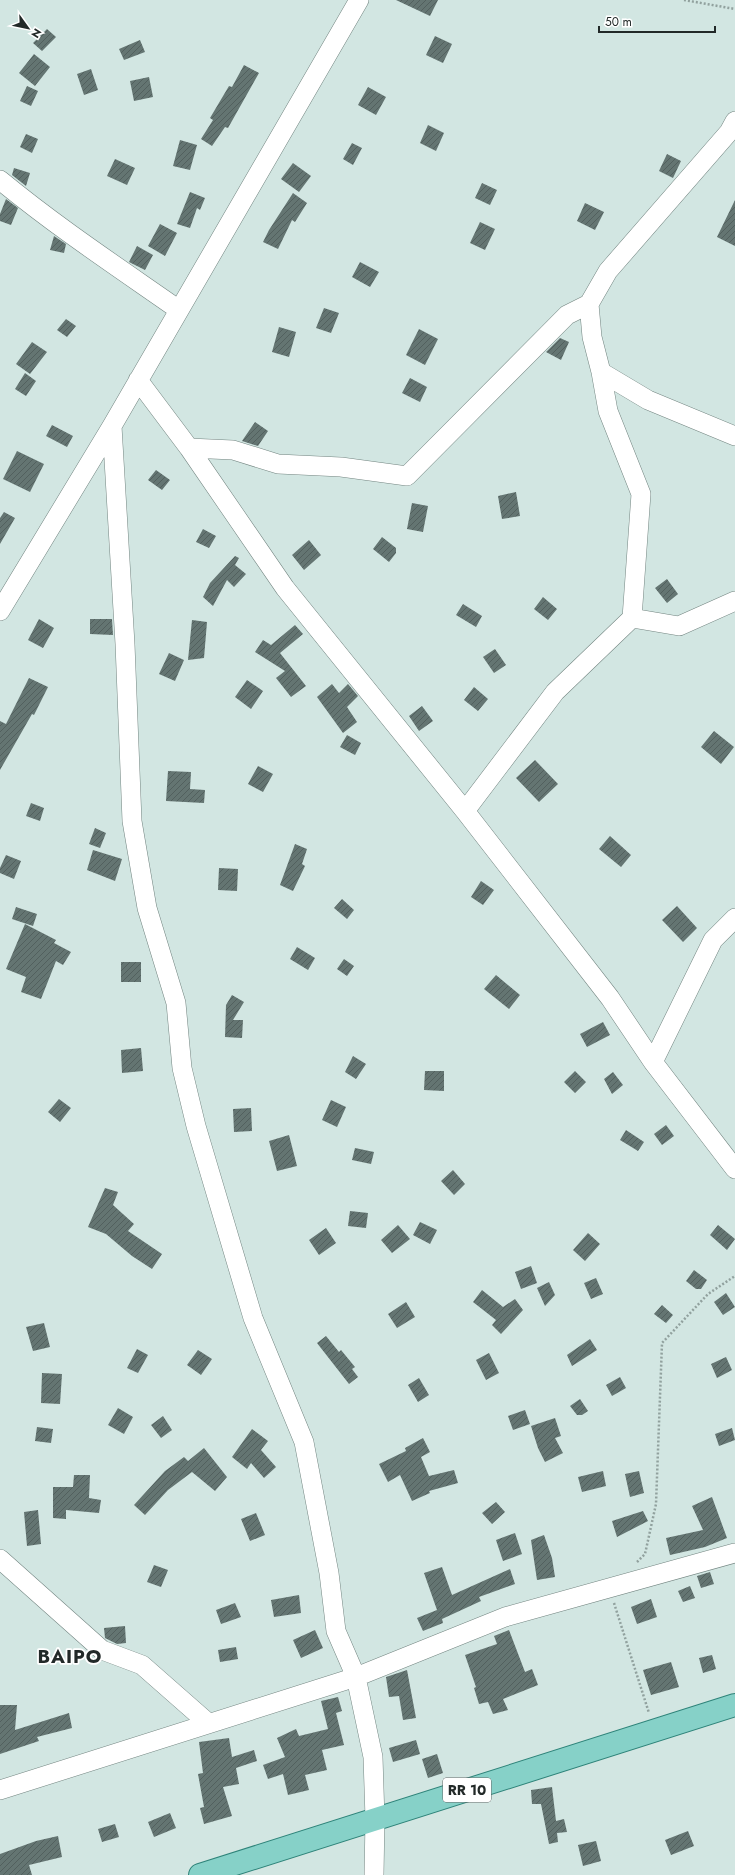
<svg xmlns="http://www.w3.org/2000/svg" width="735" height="1875" font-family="Jost,sans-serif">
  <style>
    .building { fill: url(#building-hatch) }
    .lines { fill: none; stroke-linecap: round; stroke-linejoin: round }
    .minor-casing { stroke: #738581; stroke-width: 20 }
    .major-casing { stroke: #2e8379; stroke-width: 24 }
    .path { stroke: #91a19e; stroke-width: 2.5; stroke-dasharray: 2 2; stroke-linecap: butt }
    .minor { stroke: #fff; stroke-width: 19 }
    .major { stroke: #86d1c8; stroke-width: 22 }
    .labels { text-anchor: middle; stroke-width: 3.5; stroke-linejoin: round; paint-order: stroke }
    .shield { fill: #fff; stroke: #646968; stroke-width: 1 }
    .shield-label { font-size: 14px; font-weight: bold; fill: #222928 }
    .district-label { font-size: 19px; font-weight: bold; letter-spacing: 1px; fill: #222928; stroke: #fff }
  </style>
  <defs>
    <pattern id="building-hatch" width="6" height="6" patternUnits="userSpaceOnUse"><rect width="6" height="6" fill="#647572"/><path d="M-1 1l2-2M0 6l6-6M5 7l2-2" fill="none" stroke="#52605e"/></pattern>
  </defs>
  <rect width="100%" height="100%" fill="#d2e6e2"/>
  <!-- building -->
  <path class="building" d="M 396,0 L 438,0 L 430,16 Z
    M 47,29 L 56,37 L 42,51 L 33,43 Z
    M 435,36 L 452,44 L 443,63 L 426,55 Z
    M 140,40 L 145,52 L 124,60 L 119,49 Z
    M 34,54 L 50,67 L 35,86 L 19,73 Z
    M 244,65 L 259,73 L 228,128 L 225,127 L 212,146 L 201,139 L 213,120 L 210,118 L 229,86 L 232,87 Z
    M 91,69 L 98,90 L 84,95 L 77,74 Z
    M 149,77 L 153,97 L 134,101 L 130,81 Z
    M 27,86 L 38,91 L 31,106 L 20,101 Z
    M 368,87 L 386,97 L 376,115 L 358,105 Z
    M 428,125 L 444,133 L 436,151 L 420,143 Z
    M 26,134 L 38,139 L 32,153 L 20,147 Z
    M 180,140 L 197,145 L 190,170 L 173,166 Z
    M 352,143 L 362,148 L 353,165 L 343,159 Z
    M 667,154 L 681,161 L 673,178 L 659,171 Z
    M 115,159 L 135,168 L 127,185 L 107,176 Z
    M 293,163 L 311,176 L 299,192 L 281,179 Z
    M 14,168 L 30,173 L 26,186 L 12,175 Z
    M 482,183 L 497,190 L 490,205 L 475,198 Z
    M 190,192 L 205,198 L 200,210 L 197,208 L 190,228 L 177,224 Z
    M 293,193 L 307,203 L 295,222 L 292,220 L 278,249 L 263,242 L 269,230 Z
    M 6,199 L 18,208 L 11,225 L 0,221 L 0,214 Z
    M 735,200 L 735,246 L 717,237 Z
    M 585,203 L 604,212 L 595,230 L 577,221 Z
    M 480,222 L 495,229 L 485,250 L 470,243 Z
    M 160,224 L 177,233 L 165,256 L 148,246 Z
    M 54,236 L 66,244 L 64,253 L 50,250 Z
    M 137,246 L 153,255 L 145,270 L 129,262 Z
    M 360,262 L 379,272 L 370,287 L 352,277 Z
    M 324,308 L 339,313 L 331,333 L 316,328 Z
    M 66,319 L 76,326 L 67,337 L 57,330 Z
    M 279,327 L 296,332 L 289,357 L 272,352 Z
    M 419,329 L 438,339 L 425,365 L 406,355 Z
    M 560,338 L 569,342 L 561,360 L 546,352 Z
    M 32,342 L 47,352 L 30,374 L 16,364 Z
    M 25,373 L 36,381 L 26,396 L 15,389 Z
    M 410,378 L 427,387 L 420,402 L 402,393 Z
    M 255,422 L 268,431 L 258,446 L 242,441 Z
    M 52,425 L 73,436 L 67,447 L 46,436 Z
    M 17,451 L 44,464 L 30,492 L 3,479 Z
    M 156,470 L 170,480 L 162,490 L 148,480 Z
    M 516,492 L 520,516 L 502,519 L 498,496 Z
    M 412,503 L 428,506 L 423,532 L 407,529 Z
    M 4,512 L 15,518 L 0,544 L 0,518 Z
    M 203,529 L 216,536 L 209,548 L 196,542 Z
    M 382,537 L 396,548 L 396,553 L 389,562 L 373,549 Z
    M 309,540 L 321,555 L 304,570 L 292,555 Z
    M 235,556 L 239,558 L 235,565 L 246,574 L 234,587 L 227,580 L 213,606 L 203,597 L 210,583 Z
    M 667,579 L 678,594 L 667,603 L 655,588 Z
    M 543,597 L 557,609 L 548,620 L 534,609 Z
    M 463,604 L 482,616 L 476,627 L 456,615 Z
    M 39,619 L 54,628 L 43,648 L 28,640 Z
    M 90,619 L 112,619 L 113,635 L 90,634 Z
    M 192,620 L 207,622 L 204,658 L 188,660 Z
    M 295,625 L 303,634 L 280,653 L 306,686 L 291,697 L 276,678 L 285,671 L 255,652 L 263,640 L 271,645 Z
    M 495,649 L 506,665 L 494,673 L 483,657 Z
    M 169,653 L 184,660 L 175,681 L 159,674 Z
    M 29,678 L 48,687 L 34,715 L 32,714 L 0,770 L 0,721 L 6,724 Z
    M 247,680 L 263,691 L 251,709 L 235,697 Z
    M 332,684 L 339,693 L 348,684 L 358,696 L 347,707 L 357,722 L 343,733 L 317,697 Z
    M 474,687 L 488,699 L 478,711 L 464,700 Z
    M 422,706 L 433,721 L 419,731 L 409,716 Z
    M 714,731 L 734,747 L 721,764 L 701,747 Z
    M 347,735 L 361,743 L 355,755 L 340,747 Z
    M 535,760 L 558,784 L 539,802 L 516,778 Z
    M 258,766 L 273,774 L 263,792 L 248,784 Z
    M 168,771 L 191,772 L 190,789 L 205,790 L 204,803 L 166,801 Z
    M 31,803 L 44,808 L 40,821 L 26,816 Z
    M 95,828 L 106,833 L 100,848 L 89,844 Z
    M 610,836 L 631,855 L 621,867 L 599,849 Z
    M 295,844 L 307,849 L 302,864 L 305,866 L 293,891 L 280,885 Z
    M 93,850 L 122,859 L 115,881 L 87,870 Z
    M 6,855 L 21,861 L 14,879 L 0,873 L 0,868 Z
    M 219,868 L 238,869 L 237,891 L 218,890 Z
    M 481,881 L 494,890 L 483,905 L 471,897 Z
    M 342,899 L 354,910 L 347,919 L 334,908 Z
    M 677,906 L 697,928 L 683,942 L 662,920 Z
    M 16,907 L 37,914 L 33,926 L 12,919 Z
    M 25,924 L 56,940 L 54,943 L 71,952 L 63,965 L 56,961 L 41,999 L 21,992 L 26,977 L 6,969 Z
    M 297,947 L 315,958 L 308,970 L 290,959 Z
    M 344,959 L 354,966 L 347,976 L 337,969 Z
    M 121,962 L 141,962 L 141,982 L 121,982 Z
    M 496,975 L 520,995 L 509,1009 L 484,989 Z
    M 232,995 L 244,1002 L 233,1020 L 243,1020 L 242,1038 L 225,1037 L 226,1005 Z
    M 603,1022 L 610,1035 L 587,1047 L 580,1034 Z
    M 141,1048 L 143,1071 L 122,1073 L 121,1050 Z
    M 353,1056 L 366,1064 L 356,1079 L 345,1072 Z
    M 425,1071 L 444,1071 L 444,1091 L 424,1090 Z
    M 575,1071 L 586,1082 L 575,1093 L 564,1082 Z
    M 613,1072 L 623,1085 L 612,1094 L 604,1079 Z
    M 59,1099 L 71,1108 L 60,1122 L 48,1112 Z
    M 331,1100 L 346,1107 L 337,1127 L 322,1120 Z
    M 251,1108 L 252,1131 L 234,1132 L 233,1109 Z
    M 666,1125 L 674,1136 L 662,1145 L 654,1134 Z
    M 626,1130 L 644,1142 L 638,1151 L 620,1140 Z
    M 289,1135 L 297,1166 L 277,1171 L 269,1141 Z
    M 355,1148 L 374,1152 L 371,1164 L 352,1160 Z
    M 453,1170 L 465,1184 L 454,1195 L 441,1181 Z
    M 105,1188 L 118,1192 L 113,1205 L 134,1224 L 128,1231 L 162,1254 L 152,1269 L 132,1256 L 106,1234 L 88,1227 Z
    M 350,1211 L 368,1213 L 366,1228 L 348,1226 Z
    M 420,1222 L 437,1230 L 430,1244 L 413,1235 Z
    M 398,1225 L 410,1239 L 392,1253 L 381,1240 Z
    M 718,1225 L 735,1239 L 727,1250 L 710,1235 Z
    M 326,1228 L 336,1243 L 319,1255 L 309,1240 Z
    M 588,1233 L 600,1244 L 585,1261 L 573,1250 Z
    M 531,1266 L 537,1283 L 521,1289 L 515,1272 Z
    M 694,1270 L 707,1280 L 701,1289 L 696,1289 L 686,1281 Z
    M 596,1278 L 603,1294 L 591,1299 L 584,1283 Z
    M 549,1282 L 555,1295 L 545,1306 L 537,1288 Z
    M 482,1290 L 503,1307 L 515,1299 L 523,1310 L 501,1334 L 492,1325 L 496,1320 L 473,1302 Z
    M 726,1293 L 735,1307 L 723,1315 L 714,1302 Z
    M 406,1302 L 415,1317 L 397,1328 L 388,1314 Z
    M 662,1305 L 673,1315 L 666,1323 L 654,1314 Z
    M 44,1323 L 50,1347 L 33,1351 L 26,1327 Z
    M 326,1336 L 339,1352 L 341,1350 L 355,1367 L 352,1369 L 358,1377 L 349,1384 L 317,1343 Z
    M 590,1339 L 597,1350 L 572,1366 L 567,1355 Z
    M 137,1349 L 148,1355 L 138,1373 L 127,1368 Z
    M 198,1350 L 212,1359 L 201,1375 L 187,1365 Z
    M 489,1353 L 499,1373 L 486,1380 L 476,1360 Z
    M 726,1357 L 732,1370 L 717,1378 L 711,1364 Z
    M 42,1373 L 62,1374 L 60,1404 L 41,1403 Z
    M 620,1377 L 626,1388 L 612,1396 L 606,1385 Z
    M 419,1378 L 429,1395 L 418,1402 L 408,1385 Z
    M 580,1399 L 588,1411 L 582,1415 L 577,1415 L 570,1406 Z
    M 118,1408 L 133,1417 L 124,1434 L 108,1425 Z
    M 525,1410 L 530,1424 L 513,1430 L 508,1416 Z
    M 163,1416 L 172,1430 L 161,1438 L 151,1425 Z
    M 555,1418 L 561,1436 L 555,1438 L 563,1453 L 545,1462 L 538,1448 L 531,1426 Z
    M 37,1427 L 53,1429 L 51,1443 L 35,1441 Z
    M 732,1428 L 735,1440 L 719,1446 L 715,1434 Z
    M 252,1429 L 268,1441 L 261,1450 L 276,1467 L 264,1478 L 251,1463 L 247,1469 L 232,1457 Z
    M 423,1438 L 430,1452 L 421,1457 L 429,1476 L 454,1470 L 458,1483 L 429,1491 L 430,1493 L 412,1501 L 400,1475 L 388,1482 L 379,1464 L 406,1451 L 405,1448 Z
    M 204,1448 L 227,1477 L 215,1491 L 192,1472 L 168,1490 L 145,1515 L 134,1505 L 165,1471 L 184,1457 L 188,1461 Z
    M 603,1471 L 606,1486 L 582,1492 L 578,1477 Z
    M 639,1471 L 644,1493 L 630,1497 L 625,1474 Z
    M 74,1475 L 90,1475 L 89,1498 L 101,1500 L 99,1513 L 66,1510 L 66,1519 L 53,1518 L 53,1487 L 73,1487 Z
    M 712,1497 L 727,1538 L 705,1547 L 670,1555 L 666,1538 L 703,1530 L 692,1506 Z
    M 496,1502 L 505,1512 L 492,1524 L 482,1513 Z
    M 38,1510 L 41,1544 L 27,1546 L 24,1512 Z
    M 643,1511 L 648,1521 L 617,1537 L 612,1521 Z
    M 256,1513 L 265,1535 L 250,1541 L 241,1519 Z
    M 515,1533 L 522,1554 L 503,1561 L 496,1540 Z
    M 544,1535 L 552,1558 L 555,1577 L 537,1580 L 531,1540 Z
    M 154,1565 L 168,1570 L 161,1587 L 147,1582 Z
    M 442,1567 L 452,1595 L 510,1569 L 515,1584 L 479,1597 L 481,1601 L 442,1619 L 443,1623 L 423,1631 L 417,1618 L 437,1610 L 424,1573 Z
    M 710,1572 L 714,1584 L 701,1588 L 697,1576 Z
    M 690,1586 L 695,1598 L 683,1602 L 678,1591 Z
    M 299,1595 L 301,1613 L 274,1617 L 271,1600 Z
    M 651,1599 L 657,1617 L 637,1624 L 631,1607 Z
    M 235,1603 L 241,1617 L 221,1624 L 216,1610 Z
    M 125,1626 L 126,1643 L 117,1644 L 105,1638 L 104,1628 Z
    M 315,1630 L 323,1648 L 301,1658 L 293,1640 Z
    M 509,1630 L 525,1672 L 532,1669 L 538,1685 L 503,1699 L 508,1710 L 493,1714 L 488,1702 L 479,1704 L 474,1688 L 476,1687 L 465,1655 L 497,1644 L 494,1636 Z
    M 236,1647 L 238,1659 L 220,1662 L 218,1650 Z
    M 712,1655 L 716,1669 L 703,1673 L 699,1658 Z
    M 671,1662 L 679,1687 L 651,1695 L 643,1670 Z
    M 407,1670 L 416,1718 L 403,1720 L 399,1696 L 389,1697 L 386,1677 Z
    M 338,1697 L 342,1711 L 336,1713 L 344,1745 L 322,1750 L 327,1770 L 305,1775 L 309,1790 L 288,1795 L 283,1774 L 268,1779 L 263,1765 L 285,1757 L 277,1738 L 296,1729 L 299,1736 L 328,1729 L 321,1701 Z
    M 0,1705 L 17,1705 L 15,1730 L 69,1713 L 72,1728 L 37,1737 L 39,1741 L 0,1754 Z
    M 229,1738 L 232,1757 L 254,1750 L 257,1761 L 236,1768 L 239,1784 L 223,1787 L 232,1816 L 204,1824 L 200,1808 L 204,1807 L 198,1774 L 203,1773 L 199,1742 Z
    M 416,1740 L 420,1754 L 393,1762 L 389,1748 Z
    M 437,1754 L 443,1773 L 428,1778 L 422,1759 Z
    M 552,1787 L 556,1821 L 564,1819 L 567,1832 L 557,1833 L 558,1842 L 549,1844 L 541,1804 L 532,1804 L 531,1790 Z
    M 170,1813 L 176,1828 L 154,1837 L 148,1822 Z
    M 115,1824 L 119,1837 L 102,1842 L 98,1829 Z
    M 688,1831 L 694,1846 L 671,1855 L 665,1840 Z
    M 58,1836 L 62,1857 L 29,1865 L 32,1875 L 0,1875 L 0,1854 L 36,1841 Z
    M 596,1841 L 601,1861 L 583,1866 L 578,1845 Z"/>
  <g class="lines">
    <!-- minor casing -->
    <g class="minor-casing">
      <path id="minor" d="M 0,180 C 57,227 119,268 179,310
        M 601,372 L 648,400 L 735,436
        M 138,380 L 189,448 L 285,588 L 465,811 L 610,998 L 653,1062 L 735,1169
        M 112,426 L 125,644 L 132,821 L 147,908 L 176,1003 L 182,1068 L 196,1126 L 253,1318 L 304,1442 L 329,1573 L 336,1631 L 356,1677 L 373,1757 L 375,1819 L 374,1875
        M 189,448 L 233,450 L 278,464 L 341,467 L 407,476 L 567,315 L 589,304
        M 0,611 L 112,426 L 359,0
        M 632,618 L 679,626 L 735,601
        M 465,811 L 555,692 L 632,618 L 641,494 L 608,411 L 601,372 L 592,337 L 589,304 L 608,271 L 729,132 L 735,121
        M 653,1062 L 713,940 L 735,918
        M 0,1559 L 102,1650 L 142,1665 L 208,1723
        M 0,1790 L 356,1677 L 505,1617 L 735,1553"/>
    </g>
    <!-- major casing -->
    <g class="major-casing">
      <path id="major" d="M 200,1875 L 735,1705"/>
    </g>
    <!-- path -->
    <path class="path" d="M 684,0 L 735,9
      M 637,1562 L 645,1554 L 656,1504 L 662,1343 L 708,1294 L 735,1276
      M 614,1603 L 649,1713"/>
    <!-- minor -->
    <use href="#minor" class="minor"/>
    <!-- major -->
    <use href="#major" class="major"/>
  </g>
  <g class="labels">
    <!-- shield labels -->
    <rect class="shield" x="443" y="1778" width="48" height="24" rx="3"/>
    <g class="shield-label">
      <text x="467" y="1795">RR 10</text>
    </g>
    <!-- district labels -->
    <g class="district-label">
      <text x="70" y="1663">BAIPO</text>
    </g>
  </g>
  <!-- north arrow -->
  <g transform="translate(28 28) rotate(123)" stroke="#ffffff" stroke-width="3" paint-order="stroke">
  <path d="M0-3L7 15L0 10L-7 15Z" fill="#222928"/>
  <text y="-6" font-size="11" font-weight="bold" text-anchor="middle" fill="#222928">N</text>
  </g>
  <!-- scale -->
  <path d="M599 26v6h116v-6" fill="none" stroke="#222928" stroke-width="2"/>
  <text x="605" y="26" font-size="12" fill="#222928" stroke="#ffffff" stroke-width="3" paint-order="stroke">50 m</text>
</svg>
